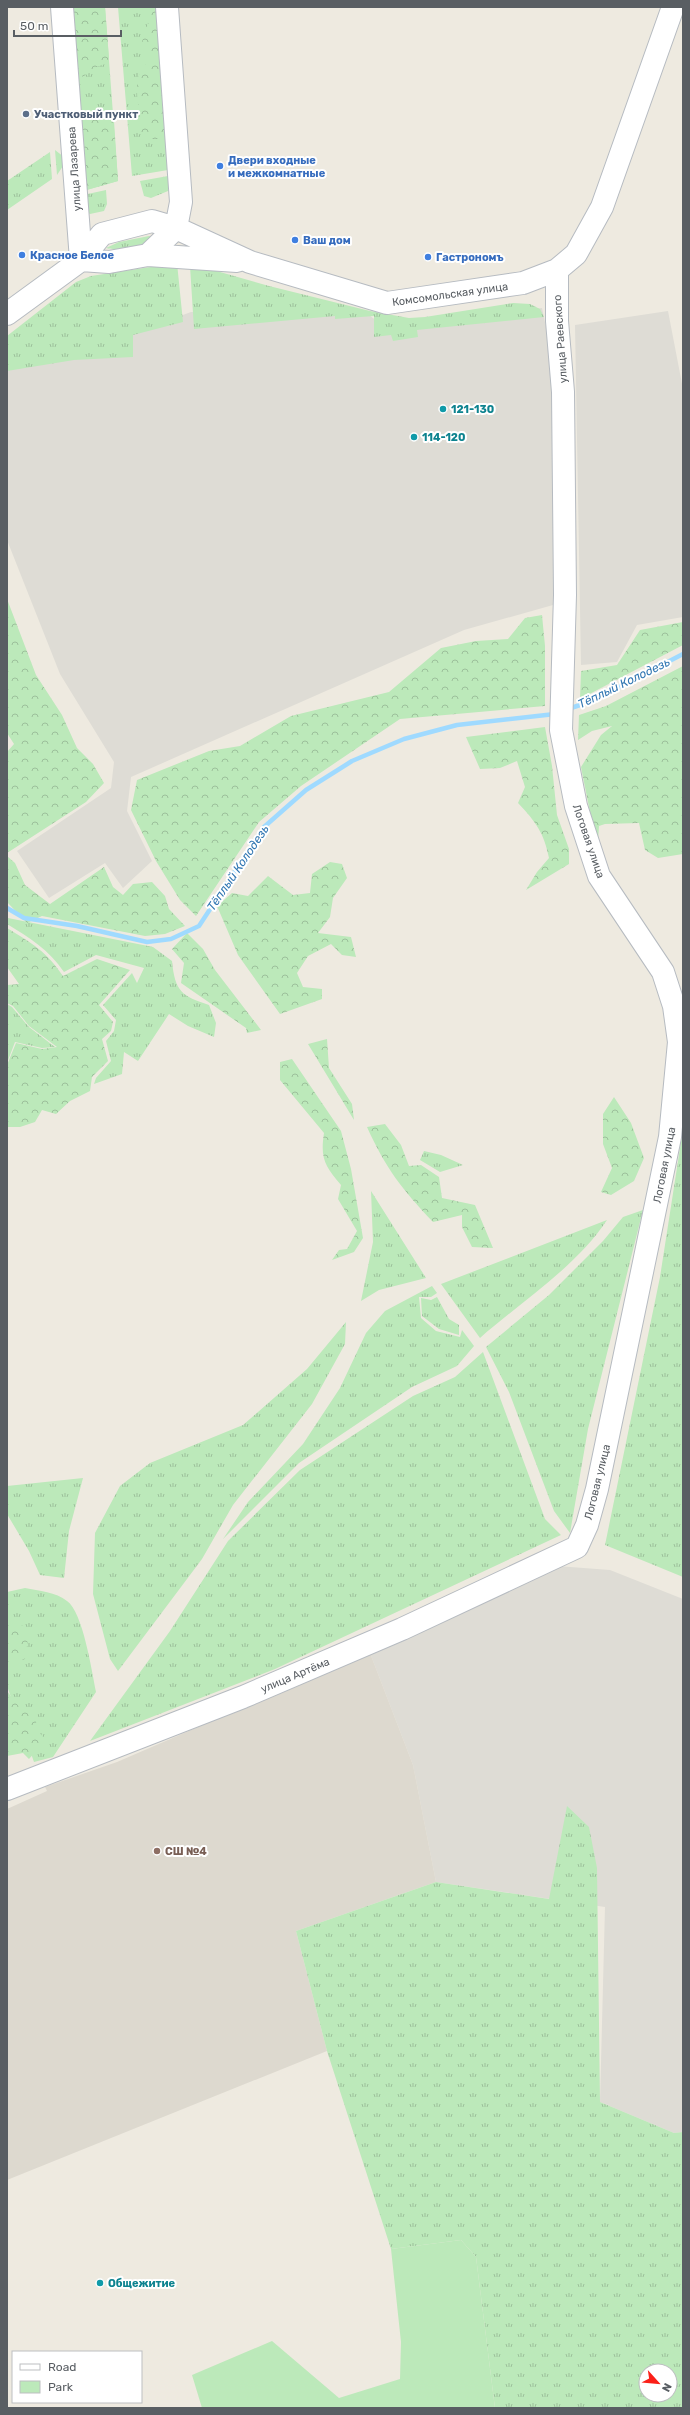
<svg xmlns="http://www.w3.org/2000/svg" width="690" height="2415" font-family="Rubik,sans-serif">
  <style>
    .industrial { fill: #dedcd5 }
    .education { fill: #ddd9cf }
    .grass { fill: url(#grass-tufts); fill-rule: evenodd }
    .forest { fill: url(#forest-crowns) }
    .green { fill: #bce9ba }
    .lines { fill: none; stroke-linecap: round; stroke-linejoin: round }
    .stream { stroke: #9fdaff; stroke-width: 4.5 }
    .secondary-casing { stroke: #b6bbc1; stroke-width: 24 }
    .secondary { stroke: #fff; stroke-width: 22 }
    .service-dot { fill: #5c6f8a; stroke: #fff; stroke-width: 1.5 }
    .shop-dot { fill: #3f7fe0; stroke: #fff; stroke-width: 1.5 }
    .culture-dot { fill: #0f9aa8; stroke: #fff; stroke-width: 1.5 }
    .education-dot { fill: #8d6e63; stroke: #fff; stroke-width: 1.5 }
    .labels { text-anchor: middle; stroke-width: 4; stroke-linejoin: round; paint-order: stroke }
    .service-label { font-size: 11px; font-weight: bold; fill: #4e5e75; stroke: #fff; text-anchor: start }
    .shop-label { font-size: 11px; font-weight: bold; fill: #366cbe; stroke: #fff; text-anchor: start }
    .street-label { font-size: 11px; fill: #595e63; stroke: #fff }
    .culture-label { font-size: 11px; font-weight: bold; fill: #0d838f; stroke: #fff; text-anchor: start }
    .education-label { font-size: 11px; font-weight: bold; fill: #785e54; stroke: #fff; text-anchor: start }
    .water-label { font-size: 12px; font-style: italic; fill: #3076b2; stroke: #fff }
  </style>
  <defs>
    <pattern id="grass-tufts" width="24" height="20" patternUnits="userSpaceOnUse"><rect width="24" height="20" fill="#bce9ba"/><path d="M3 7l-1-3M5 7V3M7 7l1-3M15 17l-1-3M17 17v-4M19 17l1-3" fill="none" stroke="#9cc09b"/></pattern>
    <pattern id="forest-crowns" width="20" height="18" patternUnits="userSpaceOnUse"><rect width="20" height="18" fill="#bce9ba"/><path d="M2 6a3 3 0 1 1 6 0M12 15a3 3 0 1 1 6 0" fill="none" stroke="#9cc09b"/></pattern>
  </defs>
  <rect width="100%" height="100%" fill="#eeeae0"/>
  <!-- industrial -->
  <path class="industrial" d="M 542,308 L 553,361 L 553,605 L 464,630 L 131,777 L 127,811 L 152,861 L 123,888 L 105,863 L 49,898 L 17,851 L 111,788 L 114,762 L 60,674 L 7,540 L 7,364 L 153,326 L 191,312 L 369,315 L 382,325 Z
    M 668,311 L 683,389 L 683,617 L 637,625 L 617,662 L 581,665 L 575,325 Z
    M 557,1566 L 610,1570 L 683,1599 L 683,2132 L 674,2133 L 600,2102 L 605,1907 L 436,1882 L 413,1765 L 370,1653 Z"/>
  <!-- education -->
  <path class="education" d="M 370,1653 L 413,1765 L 436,1882 L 296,1931 L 327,2051 L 7,2180 L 7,1809 L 47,1791 L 45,1787 L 117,1762 Z"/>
  <!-- grass -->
  <path class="grass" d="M 69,7 L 105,7 L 118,181 L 83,191 Z
    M 118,7 L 158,7 L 168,170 L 132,176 Z
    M 55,150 L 64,157 L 65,163 L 57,175 Z
    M 50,152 L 52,179 L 7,210 L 7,181 Z
    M 168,176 L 168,191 L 151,198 L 144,196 L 140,181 Z
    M 106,190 L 107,204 L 104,211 L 90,214 L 84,207 L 83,195 Z
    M 149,236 L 156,237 C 147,245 119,252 106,248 L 119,242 Z
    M 177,263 L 183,322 L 133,335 L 133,357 L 74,360 L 7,371 L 7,336 L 76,282 L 91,276 Z
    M 190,266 L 206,268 L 269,286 L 370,311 L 409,318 L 425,317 L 513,303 L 530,304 L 540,309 L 544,317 L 417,330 L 418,337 L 393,341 L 391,335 L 374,337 L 374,316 L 335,319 L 335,316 L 194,329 Z
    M 8,918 L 153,947 L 172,961 C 175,992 182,996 209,1005 L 216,1023 L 214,1037 L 188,1026 L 169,1014 L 138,1061 L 124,1052 L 122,1074 L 94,1084 L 96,1078 L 111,1061 L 106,1041 L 114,1031 L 116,1020 L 103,1005 L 132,973 L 137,983 L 144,968 L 96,955 L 64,972 C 49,950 30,938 7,924 Z
    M 7,1004 L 12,1007 L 29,1027 L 55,1047 L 42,1048 L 15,1042 L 7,1063 Z
    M 683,1129 L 683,1577 L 605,1545 L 660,1277 Z
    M 424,1151 L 441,1155 L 463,1165 L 440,1172 L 420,1160 Z
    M 371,1191 L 426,1278 L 379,1290 L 361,1301 L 373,1242 Z
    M 643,1210 L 588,1429 L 570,1533 L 554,1511 L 509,1392 L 486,1347 L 549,1295 L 603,1241 L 623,1217 Z
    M 607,1220 C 576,1267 522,1301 480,1338 L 441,1284 Z
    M 432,1286 L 437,1293 L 431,1297 L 419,1297 L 421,1318 L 436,1331 L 460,1337 L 462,1330 L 474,1346 L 457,1366 L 412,1387 L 299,1463 L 223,1539 L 248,1502 L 303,1444 L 340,1388 L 366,1333 L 385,1311 Z
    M 437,1297 L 449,1319 L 459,1325 L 459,1335 L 439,1329 L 422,1316 L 421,1298 L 431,1300 Z
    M 346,1322 L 345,1344 L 312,1404 L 233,1505 L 202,1559 L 118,1671 L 110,1659 L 93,1594 L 95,1533 L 120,1486 L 150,1463 L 243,1425 L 307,1369 Z
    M 483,1352 L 545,1519 L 561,1535 L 275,1669 L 90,1741 L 170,1631 L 228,1541 L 300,1470 L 413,1396 L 455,1377 Z
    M 83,1478 L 69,1531 L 64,1578 L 40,1575 L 29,1551 L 7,1514 L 7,1486 Z
    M 25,1588 C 39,1591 56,1592 67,1601 C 83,1612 92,1672 96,1692 L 53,1757 L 34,1762 L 7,1686 L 7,1592 Z
    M 567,1806 L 589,1827 L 597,1868 L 600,2102 L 674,2133 L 683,2132 L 683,2408 L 495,2408 L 476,2257 L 461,2240 L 391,2249 L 327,2051 L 296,1931 L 436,1882 L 549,1899 ZM 646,2371 L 670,2371 L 670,2395 L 646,2395 Z"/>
  <!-- forest -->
  <path class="forest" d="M 69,7 L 105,7 L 109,58 L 106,64 C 95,65 90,75 81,77 L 73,70 Z
    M 147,7 L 158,7 L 166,139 L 150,139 L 141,134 C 142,112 126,72 152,60 L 140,49 C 143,34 152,24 147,7 Z
    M 94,111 L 98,115 L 105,115 L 114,121 L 118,181 L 83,191 L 79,112 Z
    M 7,599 L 36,675 L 62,715 L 77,748 L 93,764 L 104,783 L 86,802 L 7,853 L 7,752 L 14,744 L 7,733 Z
    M 542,615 L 545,646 L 545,706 L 400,719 L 301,786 L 259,822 L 196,916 L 180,900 L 156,861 L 131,810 L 137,780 L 209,751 L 240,746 L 291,716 L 389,692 L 441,648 L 476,641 L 508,639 L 525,618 Z
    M 683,622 L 683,645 L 580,699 L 581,671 L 617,665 L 640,630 Z
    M 683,666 L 683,854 L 658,858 L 645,850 L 639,823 L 605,824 L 599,826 L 598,841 L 593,827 L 581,767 L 601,735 L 612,726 L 592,731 L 578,740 L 579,715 L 606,706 Z
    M 545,727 L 552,766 L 557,815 L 569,849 L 569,864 L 526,890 L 537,872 L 549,858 C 544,833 536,822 518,803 L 525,787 L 517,761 L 500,768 L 480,769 L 466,737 Z
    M 7,856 L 15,863 L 25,885 L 50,904 L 104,867 L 113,887 L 123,895 L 133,884 L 152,882 L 165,896 L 169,909 L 185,926 L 165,934 L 145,936 L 42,916 L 27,923 L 7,902 Z
    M 330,862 L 342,864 L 347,878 L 333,898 L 330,917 L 318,933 L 351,937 L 356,957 L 342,955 L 331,944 L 308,956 L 297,973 L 303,987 L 322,989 L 322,999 L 280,1014 L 238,955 L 217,906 L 232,893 L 248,896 L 268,876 L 293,895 L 310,893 L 312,874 Z
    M 7,928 C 32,943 47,952 63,976 L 97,959 L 130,970 L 99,1005 L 113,1022 L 111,1031 L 102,1039 L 108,1061 L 92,1077 L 90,1091 L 70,1101 L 56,1114 L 42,1110 L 35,1122 L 20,1127 L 7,1127 L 7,1065 L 16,1043 L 42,1049 L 57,1047 L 29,1026 L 13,1006 L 7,1003 L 7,985 L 19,984 L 7,967 Z
    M 187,933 L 203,949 L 215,970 L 261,1030 L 247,1033 L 246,1028 L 181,983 L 184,963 L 172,949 Z
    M 327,1039 L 329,1068 L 352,1104 L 354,1120 L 308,1044 Z
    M 292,1059 L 341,1131 L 351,1169 L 363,1238 L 354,1252 L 332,1260 L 339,1250 L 347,1249 L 357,1231 L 338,1199 L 341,1185 C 325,1166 320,1159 324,1133 L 280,1080 L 280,1062 Z
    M 614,1097 L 631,1123 L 644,1158 L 634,1181 L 611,1195 L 601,1192 L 612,1168 L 603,1144 L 603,1114 Z
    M 385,1124 L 401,1145 L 409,1166 L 421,1165 L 439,1177 L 442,1198 L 475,1205 L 493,1248 L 472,1247 L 462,1227 L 462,1215 L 433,1222 C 402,1189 386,1169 367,1127 Z
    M 7,1623 L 24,1626 L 29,1632 L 25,1659 L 9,1665 L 7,1669 Z
    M 7,1691 L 23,1712 L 38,1713 L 35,1728 L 46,1740 L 29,1759 L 23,1753 L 7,1756 Z"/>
  <!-- green -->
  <path class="green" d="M 461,2240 L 476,2257 L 495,2408 L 202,2408 L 192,2375 L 272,2341 L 339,2398 L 400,2379 L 401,2342 L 391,2249 Z"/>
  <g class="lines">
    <!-- stream -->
    <path class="stream" d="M 568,709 L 592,701 L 683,654
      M 7,908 L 24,918 L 77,926 L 147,942 L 171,939 L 199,926 L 264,827 L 306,790 L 352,761 L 404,739 L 457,725 L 555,714"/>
    <!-- secondary casing -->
    <g class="secondary-casing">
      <path id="secondary" d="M 62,7 L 81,260
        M 167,7 L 181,202 L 176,228
        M 148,255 L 237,261
        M 81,260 L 109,262 L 148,255 L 176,228
        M 7,314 L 81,260 L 102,234 L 152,221 L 176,228 L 250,262 L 387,303 L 523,283 L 557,270 L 576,254 L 602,207 L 673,7
        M 7,1789 L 243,1697 L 402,1629 L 577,1547 L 587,1525 L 597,1489 L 670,1137 L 679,1042 L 674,1006 L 663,972 L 599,876 L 576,806 L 561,730 L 565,595 L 563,392 L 557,321 L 557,270"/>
    </g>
    <!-- secondary -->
    <use href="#secondary" class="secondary"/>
  </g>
  <!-- markers -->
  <circle class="service-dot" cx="26" cy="114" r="4"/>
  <g class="shop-dot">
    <circle cx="220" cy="166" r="4"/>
    <circle cx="295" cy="240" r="4"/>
    <circle cx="22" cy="255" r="4"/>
    <circle cx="428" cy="257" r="4"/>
  </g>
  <g class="culture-dot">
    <circle cx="443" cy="409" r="4"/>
    <circle cx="414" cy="437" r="4"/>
    <circle cx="100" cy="2283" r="4"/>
  </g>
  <circle class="education-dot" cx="157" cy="1851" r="4"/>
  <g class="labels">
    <!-- service labels -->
    <g class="service-label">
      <text x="34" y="118">Участковый пункт</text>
    </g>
    <!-- shop labels -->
    <g class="shop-label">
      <text x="228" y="164">Двери входные<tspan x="228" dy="13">и межкомнатные</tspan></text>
      <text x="303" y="244">Ваш дом</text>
      <text x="30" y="259">Красное Белое</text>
      <text x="436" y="261">Гастрономъ</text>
    </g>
    <!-- street labels -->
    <g class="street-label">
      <text transform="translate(74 169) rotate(-94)" y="4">улица Лазарева</text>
      <text transform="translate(450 294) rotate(-8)" y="4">Комсомольская улица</text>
      <text transform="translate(560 339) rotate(-94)" y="4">улица Раевского</text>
      <text transform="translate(589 841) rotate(71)" y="4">Логовая улица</text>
      <text transform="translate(664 1165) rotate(-79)" y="4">Логовая улица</text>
      <text transform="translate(597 1482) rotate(-76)" y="4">Логовая улица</text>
      <text transform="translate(295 1675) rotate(-23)" y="4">улица Артёма</text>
    </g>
    <!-- culture labels -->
    <g class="culture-label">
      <text x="451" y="413">121-130</text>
      <text x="422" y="441">114-120</text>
      <text x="108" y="2287">Общежитие</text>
    </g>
    <!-- education labels -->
    <g class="education-label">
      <text x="165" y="1855">СШ №4</text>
    </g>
    <!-- water labels -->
    <g class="water-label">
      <text transform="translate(624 683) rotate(-26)" y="4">Тёплый Колодезь</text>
      <text transform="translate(238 868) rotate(-56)" y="4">Тёплый Колодезь</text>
    </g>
  </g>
  <!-- border -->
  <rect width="690" height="2415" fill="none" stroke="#595e63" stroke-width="16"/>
  <!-- legend -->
  <rect x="12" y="2351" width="130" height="52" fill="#ffffff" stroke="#bdbfc1"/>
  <rect x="20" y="2364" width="20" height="6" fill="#ffffff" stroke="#bdbfc1"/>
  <text x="48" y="2371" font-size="12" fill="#595e63">Road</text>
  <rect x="20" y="2381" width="20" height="12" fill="#bce9ba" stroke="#bdbfc1"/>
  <text x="48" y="2391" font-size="12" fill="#595e63">Park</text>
  <!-- north arrow -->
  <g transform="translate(658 2383) rotate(117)"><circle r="19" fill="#ffffff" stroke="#bdbfc1"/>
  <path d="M0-3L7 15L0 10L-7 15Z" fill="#fb2019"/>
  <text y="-6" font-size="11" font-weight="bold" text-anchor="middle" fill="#595e63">N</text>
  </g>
  <!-- scale -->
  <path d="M14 30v6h107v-6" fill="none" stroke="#595e63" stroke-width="2"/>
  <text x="20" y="30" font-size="12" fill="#595e63" stroke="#ffffff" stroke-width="3" paint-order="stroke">50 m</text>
</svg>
